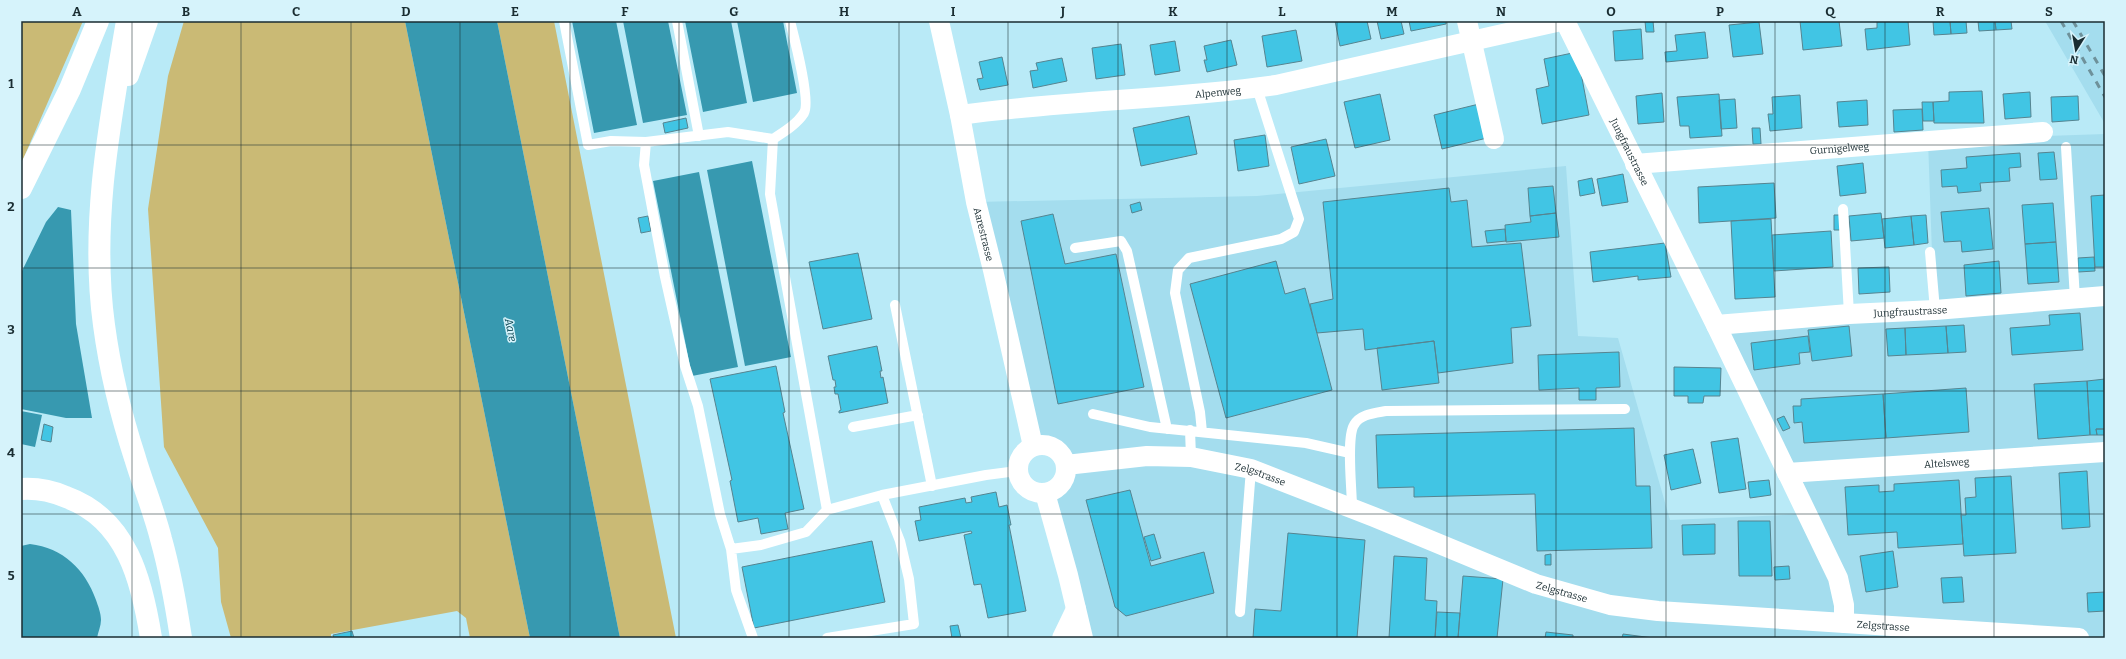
<svg xmlns="http://www.w3.org/2000/svg" width="2126" height="659" font-family="Bitter,serif">
  <style>
    .built { fill: #a4ddee }
    .green { fill: #caba75 }
    .water { fill: #3799b0 }
    .building { fill: #41c5e4; stroke: #568490 }
    .lines { fill: none; stroke-linecap: round; stroke-linejoin: round }
    .lane { stroke: #fff; stroke-width: 10 }
    .street { stroke: #fff; stroke-width: 20 }
    .highway { stroke: #fff; stroke-width: 22 }
    .rail { stroke: #6e919a; stroke-width: 3; stroke-dasharray: 7 7; stroke-linecap: butt }
    .grid { fill: none; stroke: #1a2d32; stroke-width: 1; stroke-opacity: 0.55 }
    .labels { text-anchor: middle; stroke-width: 3; stroke-linejoin: round; paint-order: stroke }
    .street-label { font-size: 10px; fill: #1a2d32; stroke: #d6f3fb }
    .water-label { font-size: 11px; font-style: italic; fill: #003d49; stroke: #d6f3fb }
    .neatline { fill: none; stroke: #1a2d32; stroke-width: 1.5 }
    .grid-label { font-size: 13px; text-anchor: middle; font-weight: bold; fill: #1a2d32 }
  </style>
  <rect width="100%" height="100%" fill="#b9eaf7"/>
  <!-- built -->
  <path class="built" d="M 2045,21 L 2105,21 L 2105,124 Z
    M 2105,134 L 2105,638 L 1083,638 L 1045,493 L 1055,489 L 1063,479 L 1065,472 L 1063,456 L 1050,446 L 1042,445 L 976,202 L 1257,196 L 1566,166 L 1578,336 L 1618,338 L 1670,520 L 1806,514 L 1716,325 L 1934,310 L 1928,140 Z"/>
  <!-- green -->
  <path class="green" d="M 21,21 L 83,21 L 21,164 Z
    M 184,21 L 405,21 L 530,638 L 470,638 L 466,618 L 457,611 L 331,634 L 331,638 L 231,638 L 221,602 L 218,548 L 164,447 L 148,209 L 168,76 Z
    M 497,21 L 554,21 L 676,638 L 620,638 Z"/>
  <!-- water -->
  <path class="water" d="M 405,21 L 497,21 L 620,638 L 530,638 Z
    M 572,21 L 616,21 L 637,125 L 594,133 Z
    M 623,21 L 668,21 L 687,115 L 643,123 Z
    M 685,21 L 731,21 L 747,103 L 703,112 Z
    M 737,21 L 783,21 L 797,93 L 753,102 Z
    M 752,161 L 791,357 L 745,366 L 707,170 Z
    M 699,172 L 738,367 L 692,376 L 653,181 Z
    M 58,207 L 71,210 L 76,324 L 92,418 L 66,418 L 21,409 L 21,273 L 46,222 Z
    M 21,411 L 42,415 L 35,447 L 21,444 Z
    M 30,544 C 63,548 85,569 96,600 C 98,606 101,613 101,620 C 101,626 98,632 97,638 L 21,638 L 21,546 Z"/>
  <!-- building -->
  <path class="building" d="M 1335,21 L 1367,21 L 1371,39 L 1340,46 Z
    M 1377,21 L 1401,21 L 1404,34 L 1381,39 Z
    M 1409,21 L 1446,21 L 1446,24 L 1411,31 Z
    M 1645,21 L 1653,21 L 1654,32 L 1646,32 Z
    M 1800,21 L 1839,21 L 1842,46 L 1803,50 Z
    M 1877,21 L 1908,21 L 1910,45 L 1867,50 L 1865,29 L 1877,28 Z
    M 1933,21 L 1950,21 L 1951,34 L 1934,35 Z
    M 1950,21 L 1966,21 L 1967,33 L 1951,34 Z
    M 1978,21 L 1995,21 L 1996,30 L 1979,31 Z
    M 1995,21 L 2011,21 L 2012,29 L 1996,30 Z
    M 1759,22 L 1763,54 L 1733,57 L 1729,25 Z
    M 1641,29 L 1643,59 L 1615,61 L 1613,31 Z
    M 1296,30 L 1302,61 L 1267,67 L 1262,36 Z
    M 1705,32 L 1708,58 L 1666,62 L 1665,52 L 1677,51 L 1675,35 Z
    M 1231,40 L 1237,65 L 1207,72 L 1204,60 L 1207,60 L 1204,46 Z
    M 1175,41 L 1180,71 L 1155,75 L 1150,45 Z
    M 1121,44 L 1125,75 L 1096,79 L 1092,48 Z
    M 1577,52 L 1589,115 L 1542,124 L 1536,89 L 1549,86 L 1544,59 Z
    M 1002,57 L 1008,85 L 980,90 L 977,79 L 983,78 L 979,62 Z
    M 1062,58 L 1067,81 L 1033,88 L 1030,71 L 1038,70 L 1036,63 Z
    M 1982,91 L 1984,123 L 1934,123 L 1933,102 L 1949,101 L 1949,92 Z
    M 2030,92 L 2031,117 L 2005,119 L 2003,94 Z
    M 1662,93 L 1664,122 L 1638,124 L 1636,96 Z
    M 1380,94 L 1390,140 L 1355,148 L 1344,102 Z
    M 1719,94 L 1722,136 L 1690,138 L 1689,126 L 1680,126 L 1677,97 Z
    M 1800,95 L 1802,128 L 1770,131 L 1768,114 L 1773,114 L 1772,97 Z
    M 2078,96 L 2079,120 L 2052,122 L 2051,97 Z
    M 1735,99 L 1737,128 L 1721,129 L 1719,100 Z
    M 1867,100 L 1868,125 L 1839,127 L 1837,102 Z
    M 1922,102 L 1933,102 L 1934,121 L 1923,121 Z
    M 1479,104 L 1487,138 L 1442,149 L 1434,115 Z
    M 1922,109 L 1923,130 L 1894,132 L 1893,110 Z
    M 1189,116 L 1197,154 L 1141,166 L 1133,128 Z
    M 686,118 L 688,128 L 665,133 L 663,123 Z
    M 1752,128 L 1760,128 L 1761,144 L 1753,144 Z
    M 1265,135 L 1269,166 L 1238,171 L 1234,140 Z
    M 1326,139 L 1335,176 L 1299,184 L 1291,147 Z
    M 2054,152 L 2057,179 L 2040,180 L 2038,153 Z
    M 2020,153 L 2021,167 L 2009,168 L 2010,181 L 1980,183 L 1981,191 L 1958,193 L 1957,186 L 1942,187 L 1941,170 L 1967,168 L 1966,157 Z
    M 1863,163 L 1866,193 L 1840,196 L 1837,166 Z
    M 1623,174 L 1628,202 L 1602,206 L 1597,179 Z
    M 1592,178 L 1595,193 L 1580,196 L 1578,181 Z
    M 1774,183 L 1776,218 L 1699,223 L 1698,187 Z
    M 1553,186 L 1556,213 L 1530,216 L 1528,188 Z
    M 1449,188 L 1451,202 L 1467,200 L 1472,247 L 1521,243 L 1531,326 L 1511,328 L 1513,363 L 1438,373 L 1434,341 L 1365,350 L 1363,329 L 1317,333 L 1310,304 L 1333,299 L 1323,202 Z
    M 2105,195 L 2105,267 L 2095,267 L 2091,196 Z
    M 1140,202 L 1142,210 L 1132,213 L 1130,205 Z
    M 2053,203 L 2056,242 L 2025,244 L 2022,205 Z
    M 1989,208 L 1993,249 L 1962,252 L 1961,241 L 1944,242 L 1941,212 Z
    M 1556,213 L 1559,237 L 1506,242 L 1505,225 L 1531,222 L 1530,216 Z
    M 1881,213 L 1884,238 L 1851,241 L 1849,216 Z
    M 1053,214 L 1065,264 L 1116,254 L 1144,387 L 1058,404 L 1021,221 Z
    M 1834,215 L 1842,215 L 1843,230 L 1834,230 Z
    M 1926,215 L 1928,243 L 1914,245 L 1911,216 Z
    M 648,216 L 651,231 L 641,233 L 638,218 Z
    M 1911,216 L 1914,245 L 1885,248 L 1882,219 Z
    M 1771,219 L 1775,297 L 1735,299 L 1731,221 Z
    M 1505,229 L 1506,241 L 1487,243 L 1485,231 Z
    M 1831,231 L 1833,267 L 1774,271 L 1772,235 Z
    M 2056,242 L 2059,282 L 2028,284 L 2025,244 Z
    M 1665,243 L 1671,277 L 1638,280 L 1638,276 L 1593,282 L 1590,252 Z
    M 858,253 L 872,319 L 823,329 L 809,262 Z
    M 2094,257 L 2095,271 L 2078,272 L 2078,258 Z
    M 1276,261 L 1285,294 L 1305,288 L 1332,390 L 1226,418 L 1190,284 Z
    M 1999,261 L 2001,293 L 1966,296 L 1964,265 Z
    M 1889,267 L 1890,292 L 1859,294 L 1858,268 Z
    M 2080,313 L 2083,350 L 2012,355 L 2010,328 L 2050,325 L 2049,315 Z
    M 1964,325 L 1966,352 L 1948,353 L 1946,326 Z
    M 1849,326 L 1852,356 L 1812,361 L 1808,330 Z
    M 1946,326 L 1948,353 L 1906,355 L 1905,328 Z
    M 1905,328 L 1906,355 L 1888,356 L 1886,329 Z
    M 1808,336 L 1810,352 L 1799,353 L 1800,364 L 1754,370 L 1751,343 Z
    M 1434,341 L 1439,383 L 1382,390 L 1377,348 Z
    M 877,346 L 882,371 L 880,371 L 881,378 L 883,377 L 888,403 L 839,413 L 839,411 L 841,410 L 838,394 L 835,394 L 834,387 L 836,387 L 835,380 L 833,380 L 828,356 Z
    M 1619,352 L 1620,387 L 1596,388 L 1596,400 L 1579,400 L 1579,388 L 1539,390 L 1538,355 Z
    M 776,366 L 785,412 L 783,413 L 804,509 L 785,513 L 788,529 L 761,534 L 758,518 L 738,522 L 730,481 L 732,480 L 710,379 Z
    M 1674,367 L 1721,368 L 1720,396 L 1704,396 L 1703,403 L 1688,403 L 1688,396 L 1674,396 Z
    M 2105,379 L 2105,429 L 2096,429 L 2097,435 L 2090,435 L 2087,381 Z
    M 2087,381 L 2090,435 L 2038,439 L 2034,384 Z
    M 1966,388 L 1969,432 L 1886,438 L 1883,394 Z
    M 1883,394 L 1886,438 L 1804,443 L 1802,422 L 1794,423 L 1793,406 L 1801,406 L 1801,399 Z
    M 1784,416 L 1790,428 L 1783,431 L 1777,419 Z
    M 44,424 L 53,427 L 51,442 L 41,440 Z
    M 1634,428 L 1636,486 L 1650,486 L 1652,548 L 1537,551 L 1535,494 L 1414,497 L 1414,487 L 1378,488 L 1376,435 Z
    M 2096,429 L 2105,429 L 2105,435 L 2097,435 Z
    M 1738,438 L 1746,489 L 1719,493 L 1711,442 Z
    M 1693,449 L 1701,483 L 1671,490 L 1664,455 Z
    M 2087,471 L 2090,527 L 2062,529 L 2059,473 Z
    M 2011,476 L 2016,553 L 1964,556 L 1961,515 L 1966,515 L 1965,498 L 1976,497 L 1975,478 Z
    M 1769,480 L 1771,495 L 1750,498 L 1748,482 Z
    M 1959,480 L 1963,544 L 1898,548 L 1897,532 L 1848,535 L 1845,487 L 1879,485 L 1879,492 L 1894,491 L 1894,484 Z
    M 1130,490 L 1151,566 L 1204,552 L 1214,593 L 1126,616 L 1115,607 L 1086,500 Z
    M 996,492 L 999,507 L 1007,505 L 1011,525 L 1009,525 L 1026,611 L 988,618 L 981,584 L 974,585 L 964,535 L 972,533 L 971,531 L 919,541 L 915,521 L 921,520 L 919,507 L 965,498 L 966,503 L 972,502 L 971,497 Z
    M 1738,521 L 1770,521 L 1772,576 L 1739,576 Z
    M 1715,524 L 1715,554 L 1683,555 L 1682,525 Z
    M 1288,533 L 1365,540 L 1357,638 L 1253,638 L 1255,609 L 1281,611 Z
    M 1154,534 L 1161,558 L 1151,561 L 1144,537 Z
    M 872,541 L 885,602 L 754,628 L 742,567 Z
    M 1893,551 L 1898,587 L 1866,592 L 1860,556 Z
    M 1551,554 L 1551,565 L 1545,565 L 1545,555 Z
    M 1394,556 L 1427,558 L 1425,600 L 1437,601 L 1435,638 L 1389,638 Z
    M 1789,566 L 1790,579 L 1775,580 L 1774,567 Z
    M 1463,576 L 1503,579 L 1497,638 L 1458,638 Z
    M 1962,577 L 1964,602 L 1943,603 L 1941,578 Z
    M 2105,592 L 2105,611 L 2088,612 L 2087,593 Z
    M 1437,612 L 1460,613 L 1458,638 L 1435,638 Z
    M 958,625 L 961,638 L 952,638 L 950,626 Z
    M 352,631 L 354,638 L 334,638 L 333,635 Z
    M 1546,632 L 1573,635 L 1573,638 L 1545,638 Z
    M 1623,634 L 1653,638 L 1622,638 Z"/>
  <g class="lines">
    <!-- lane -->
    <path class="lane" d="M 564,21 L 588,145 L 611,141 L 646,142
      M 677,21 L 699,136
      M 773,139 C 784,132 797,124 804,113 C 811,101 794,37 790,21
      M 2066,147 L 2075,299
      M 1843,209 L 1849,314
      M 1075,248 L 1121,241 L 1127,251 L 1167,429
      M 1930,252 L 1935,310
      M 895,305 L 932,486
      M 1093,414 L 1150,427 L 1306,443 L 1350,453
      M 853,427 L 918,415
      M 1190,430 L 1191,457
      M 1202,432 L 1200,412 L 1175,293 L 1178,270 L 1189,258 L 1281,239 L 1294,232 L 1299,219 L 1257,88
      M 1352,508 C 1352,489 1346,438 1354,425 C 1360,414 1375,413 1386,411 L 1625,409
      M 731,549 L 761,545 L 806,532 L 827,510 L 882,495 L 986,475 L 1017,471
      M 1240,612 L 1251,469
      M 753,638 L 736,590 L 731,549 L 720,514 L 698,406 L 685,366 L 665,277 L 644,165 L 646,142 L 728,132 L 773,139 L 770,194 L 827,510
      M 827,638 L 914,624 L 909,579 L 900,541 L 882,495"/>
    <!-- street -->
    <g class="street">
      <path id="s1" d="M 939,21 L 960,115 L 976,202 L 993,270 L 1033,446"/>
      <path d="M 1467,21 L 1494,139"/>
      <path id="s2" d="M 1565,21 L 1716,325 L 1838,578 L 1844,605 L 1844,623"/>
      <path id="s3" d="M 960,115 C 1065,100 1171,100 1276,85 L 1561,21"/>
      <path id="s4" d="M 1635,164 L 2043,132"/>
      <path id="s5" d="M 1716,325 L 1849,314 L 1935,310 L 2105,296"/>
      <circle cx="1042" cy="469" r="24"/>
      <path id="s6" d="M 1066,465 L 1147,456 L 1191,457 L 1251,469 L 1374,517 L 1536,584 L 1610,605 L 1658,611 L 2079,638"/>
      <path id="s7" d="M 1787,473 L 2105,452"/>
      <path d="M 1045,493 L 1068,575 L 1083,638"/>
      <path d="M 1062,638 L 1076,609"/>
    </g>
    <!-- highway -->
    <path class="highway" d="M 127,21 C 110,121 90,223 104,325 C 110,370 121,415 135,458 C 143,485 154,511 161,539 C 170,571 176,605 181,638
      M 128,75 L 147,21
      M 21,188 L 70,89 L 98,21
      M 21,489 C 36,488 52,491 66,497 C 127,519 142,581 151,638"/>
    <!-- rail -->
    <path class="rail" d="M 2061,21 L 2105,97
      M 2073,21 L 2105,76"/>
  </g>
  <!-- grid -->
  <path class="grid" d="M 132,21 L 132,638M 241,21 L 241,638M 351,21 L 351,638M 460,21 L 460,638M 570,21 L 570,638M 679,21 L 679,638M 789,21 L 789,638M 899,21 L 899,638M 1008,21 L 1008,638M 1118,21 L 1118,638M 1227,21 L 1227,638M 1337,21 L 1337,638M 1447,21 L 1447,638M 1556,21 L 1556,638M 1666,21 L 1666,638M 1775,21 L 1775,638M 1885,21 L 1885,638M 1994,21 L 1994,638M 21,145 L 2105,145M 21,268 L 2105,268M 21,391 L 2105,391M 21,514 L 2105,514"/>
  <g class="labels">
    <!-- street labels -->
    <g class="street-label">
      <text dy="4" stroke="none"><textPath href="#s3" startOffset="259">Alpenweg</textPath></text>
      <text dy="4" stroke="none"><textPath href="#s4" startOffset="205">Gurnigelweg</textPath></text>
      <text dy="4" stroke="none"><textPath href="#s2" startOffset="146">Jungfraustrasse</textPath></text>
      <text dy="4" stroke="none"><textPath href="#s1" startOffset="218">Aarestrasse</textPath></text>
      <text dy="4" stroke="none"><textPath href="#s5" startOffset="195">Jungfraustrasse</textPath></text>
      <text dy="4" stroke="none"><textPath href="#s7" startOffset="160">Altelsweg</textPath></text>
      <text dy="4" stroke="none"><textPath href="#s6" startOffset="197">Zelgstrasse</textPath></text>
      <text dy="4" stroke="none"><textPath href="#s6" startOffset="521">Zelgstrasse</textPath></text>
      <text dy="4" stroke="none"><textPath href="#s6" startOffset="845">Zelgstrasse</textPath></text>
    </g>
    <!-- water labels -->
    <g class="water-label">
      <text transform="translate(511 330) rotate(79)" y="4">Aare</text>
    </g>
  </g>
  <!-- border -->
  <rect width="2126" height="659" fill="none" stroke="#d6f3fb" stroke-width="44"/>
  <!-- north arrow -->
  <g transform="translate(2076 50) rotate(191)" stroke="#d6f3fb" stroke-width="3" paint-order="stroke">
  <path d="M0-3L7 15L0 10L-7 15Z" fill="#1a2d32"/>
  <text y="-6" font-size="11" font-weight="bold" text-anchor="middle" fill="#1a2d32">N</text>
  </g>
  <rect x="22" y="22" width="2082" height="615" class="neatline"/>
  <g class="grid-label">
    <text x="77" y="16">A</text>
    <text x="186" y="16">B</text>
    <text x="296" y="16">C</text>
    <text x="406" y="16">D</text>
    <text x="515" y="16">E</text>
    <text x="625" y="16">F</text>
    <text x="734" y="16">G</text>
    <text x="844" y="16">H</text>
    <text x="953" y="16">I</text>
    <text x="1063" y="16">J</text>
    <text x="1173" y="16">K</text>
    <text x="1282" y="16">L</text>
    <text x="1392" y="16">M</text>
    <text x="1501" y="16">N</text>
    <text x="1611" y="16">O</text>
    <text x="1720" y="16">P</text>
    <text x="1830" y="16">Q</text>
    <text x="1940" y="16">R</text>
    <text x="2049" y="16">S</text>
    <text x="11" y="88">1</text>
    <text x="11" y="211">2</text>
    <text x="11" y="334">3</text>
    <text x="11" y="457">4</text>
    <text x="11" y="580">5</text>
  </g>
</svg>
